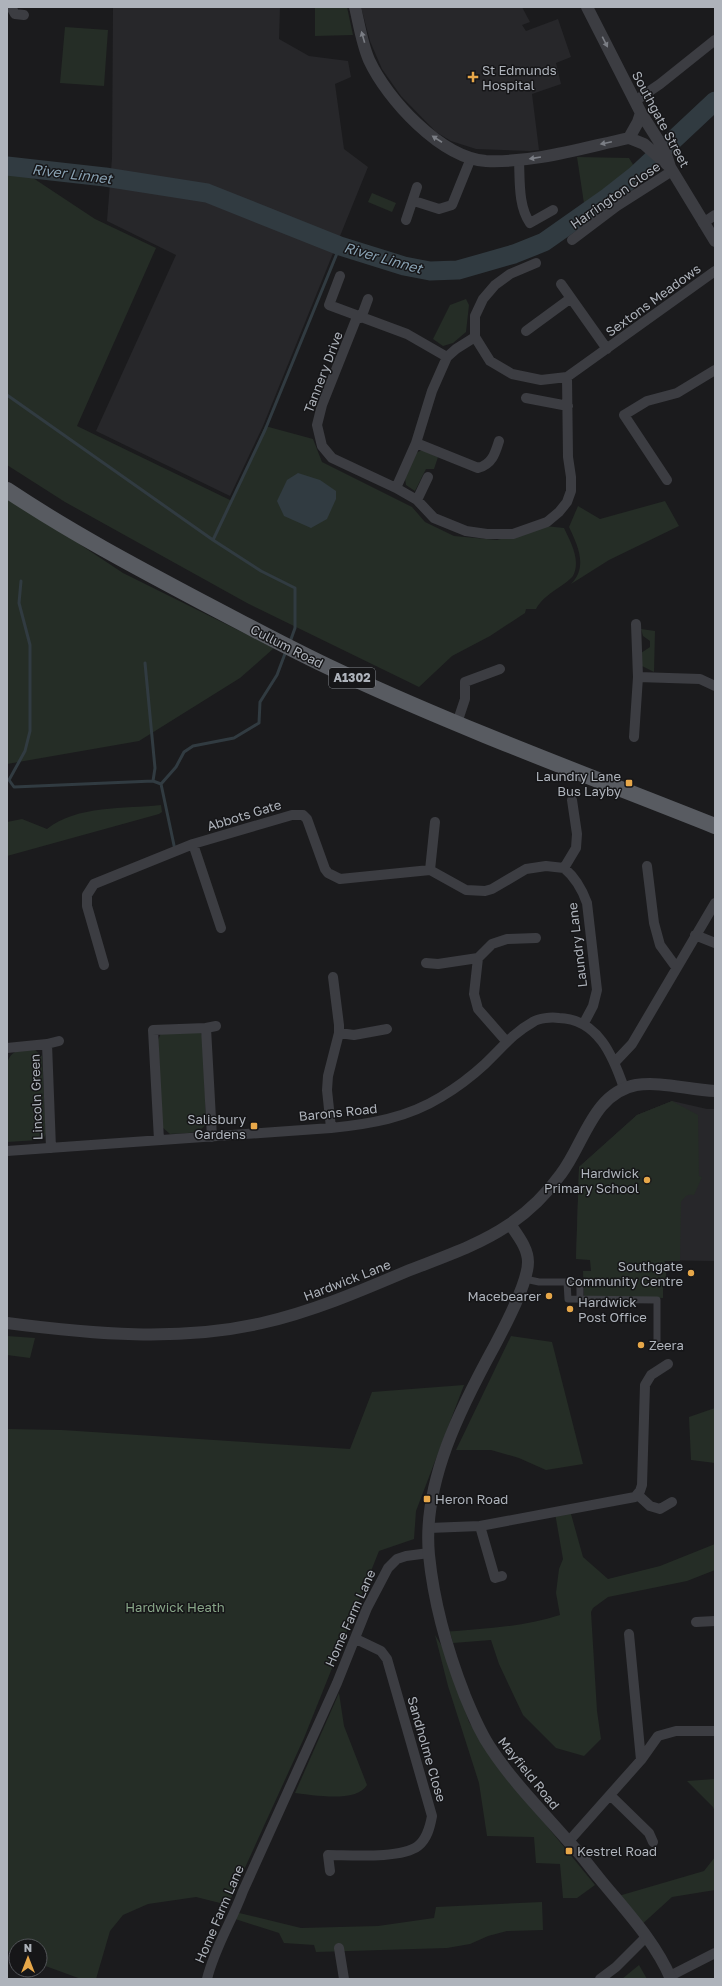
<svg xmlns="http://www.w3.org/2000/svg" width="722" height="1986" font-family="'Golos Text',sans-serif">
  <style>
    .built { fill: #27272a }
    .green { fill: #252d26 }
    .water { fill: #313b41 }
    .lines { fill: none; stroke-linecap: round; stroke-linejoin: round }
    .stream { stroke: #313b41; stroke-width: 3 }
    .river { stroke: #313b41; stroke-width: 19 }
    .pedestrian { stroke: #3c3d42; stroke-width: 7 }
    .minor { stroke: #3c3d42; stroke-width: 10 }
    .tertiary { stroke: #3c3d42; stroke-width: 12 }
    .primary { stroke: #585b61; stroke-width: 16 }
    .oneway { fill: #7b7e85 }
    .poi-dot { fill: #e7a749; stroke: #161618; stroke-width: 1.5 }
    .labels { text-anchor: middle; stroke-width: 3; stroke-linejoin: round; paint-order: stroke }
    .shield { fill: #161618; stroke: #80848a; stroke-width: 1 }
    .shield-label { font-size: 12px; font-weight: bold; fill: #aeb3bb }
    .poi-label { font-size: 13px; fill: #aeb3bb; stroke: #161618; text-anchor: start }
    .street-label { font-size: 13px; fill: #aeb3bb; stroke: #161618 }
    .park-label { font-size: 13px; fill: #87a587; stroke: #161618 }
    .water-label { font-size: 14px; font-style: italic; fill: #89a2b3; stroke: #161618 }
  </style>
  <rect width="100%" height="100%" fill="#1b1b1d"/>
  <!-- built -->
  <path class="built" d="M 113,7 L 280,7 L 279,39 L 309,56 L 348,61 L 351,77 L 335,84 L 344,149 L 368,167 L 263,426 L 230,496 L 96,431 L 176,255 L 107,221 L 112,158 Z
    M 361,7 L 522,7 L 530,22 L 522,25 L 526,31 L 558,19 L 571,57 L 556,63 L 561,84 L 532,94 L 539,150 L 530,151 L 476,149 L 451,141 L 436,132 L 401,96 L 382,69 L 370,41 Z
    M 672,1101 L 707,1109 L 715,1109 L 715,1261 L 576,1259 L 579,1167 L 637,1115 Z"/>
  <!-- green -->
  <path class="green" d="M 315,7 L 347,7 L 353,35 L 315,36 Z
    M 65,27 L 108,30 L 104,86 L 60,83 Z
    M 577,157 L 629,158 L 637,171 L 609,195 L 585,210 Z
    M 7,173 L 27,174 L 95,219 L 156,248 L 77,426 L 232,501 L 265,426 L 313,439 L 322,462 L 412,507 L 425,522 L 454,536 L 497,540 L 545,526 L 564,528 C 571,543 581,560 573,576 C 562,588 545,593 536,609 L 526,609 L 525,613 L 490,636 L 452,656 L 419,687 L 247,603 L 65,502 L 7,465 Z
    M 372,193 L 396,203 L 392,212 L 368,202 Z
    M 466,299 L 469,305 L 466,332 L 453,343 L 443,346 L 433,339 L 450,305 Z
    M 422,450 L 438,457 L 434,469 L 426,469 L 415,491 L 406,485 L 405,478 L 414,454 Z
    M 7,496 L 123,573 L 274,648 L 240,678 L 139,741 L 7,764 Z
    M 665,501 L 679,526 L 609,560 L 571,584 C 588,567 578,546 569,527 L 578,506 L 600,519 Z
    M 641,629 L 655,631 L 654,672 L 640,665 L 641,653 L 650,647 L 650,641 L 643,636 Z
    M 161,805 L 162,812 L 159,814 L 7,856 L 7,822 L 22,819 L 47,829 C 77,805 125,809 161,805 Z
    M 200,1032 L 203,1037 L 206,1124 C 199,1135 182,1133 170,1134 L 162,1127 L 158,1040 L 161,1033 Z
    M 34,1049 L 42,1056 L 46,1133 L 44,1138 L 38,1140 L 7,1142 L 7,1063 C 12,1048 21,1051 34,1049 Z
    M 672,1101 L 698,1115 L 699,1176 L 702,1177 L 694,1195 C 687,1193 685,1197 681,1202 L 680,1261 L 664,1261 L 666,1264 L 666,1282 L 663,1283 L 663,1298 L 584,1297 L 583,1271 L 591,1271 L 590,1260 L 576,1259 L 579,1167 L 637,1115 Z
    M 7,1336 L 35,1338 L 30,1358 L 7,1355 Z
    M 511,1336 L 552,1342 L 583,1464 L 546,1470 L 519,1458 L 491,1450 L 456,1450 Z
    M 464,1385 L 416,1511 L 414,1539 L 379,1551 L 304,1738 L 228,1905 L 196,1897 L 148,1904 L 123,1915 L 110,1931 L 96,1979 L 81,1979 L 40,1964 L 40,1946 L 16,1946 L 16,1954 L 7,1951 L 7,1429 L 62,1430 L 350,1449 L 372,1392 Z
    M 715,1408 L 715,1463 L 691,1460 L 689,1417 Z
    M 555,1513 L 571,1514 L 583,1557 L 608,1579 L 660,1566 L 715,1544 L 715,1570 L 687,1581 L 608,1597 L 593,1608 L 591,1612 L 597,1711 L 601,1739 L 584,1756 L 556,1748 L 523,1715 L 499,1664 L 491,1640 L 453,1643 L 450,1632 L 442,1632 C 483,1629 522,1627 560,1615 L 556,1593 L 559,1569 L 563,1559 Z
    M 435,1635 L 443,1648 L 469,1722 L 498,1766 L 595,1885 L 577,1898 L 563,1898 L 560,1864 L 536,1863 L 534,1837 L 487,1836 L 479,1783 L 448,1686 Z
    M 339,1693 L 344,1726 L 367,1785 C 357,1803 313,1795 295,1793 Z
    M 715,1779 L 715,1812 L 713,1807 L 687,1781 Z
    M 715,1857 L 715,1890 L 672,1897 L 639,1927 L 615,1897 L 704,1871 Z
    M 542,1902 L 543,1930 L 507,1931 L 488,1936 L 470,1944 L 447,1948 L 316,1952 L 314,1945 L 284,1943 L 279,1933 L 232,1918 L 235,1912 L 301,1928 L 378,1926 L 434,1918 L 436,1907 Z
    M 639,1965 L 647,1979 L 622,1979 Z"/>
  <!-- water -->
  <path class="water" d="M 298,473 L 320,480 L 336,491 L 336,499 L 327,519 L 311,528 L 284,516 L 277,501 L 287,480 Z"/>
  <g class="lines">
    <!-- stream -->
    <path class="stream" d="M 7,395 L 213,540 L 261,571 L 295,588 L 295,628 L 290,642
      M 213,540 L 265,430 L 340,246
      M 21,581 L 19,603 L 30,645 L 30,731 L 25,751 L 9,780 L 14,787 L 153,781 L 161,784 L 176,767 L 184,752 L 193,746 L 234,738 L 259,723 L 260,702 L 277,675 L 286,651
      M 145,663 L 155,768 L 153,781
      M 161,784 L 175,850"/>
    <!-- river -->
    <path class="river" d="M 7,166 L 105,177 L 207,193 L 340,246 L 404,266 L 430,271 L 458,270 L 514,254 L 544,242 L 608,197 L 636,175 L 715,101"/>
    <!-- pedestrian -->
    <path class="pedestrian" d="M 525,1279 L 539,1282 L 580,1282 L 580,1299
      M 567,1282 L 568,1299 L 657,1300 L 657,1345"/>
    <!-- minor -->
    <path class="minor" d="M 11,7 L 15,14 L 24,15
      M 635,101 L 660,84 L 715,40
      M 519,161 C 520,180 518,206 530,223 L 553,210
      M 414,201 L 439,209 L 452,205 L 471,158
      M 406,220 L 417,187
      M 703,223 L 715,215
      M 572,240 L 617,206 L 672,171
      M 536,263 L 510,274 L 495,285 L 483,299 L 475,316 L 475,337 L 490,361 L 512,374 L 541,380 L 567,377 L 715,271
      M 340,276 L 329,305 L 407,334 L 447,357
      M 561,284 L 607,349
      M 357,317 L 322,405 L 317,425 L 322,446 L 332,458 L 396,488 L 417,500 L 434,518 L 466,531 L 487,534 L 513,534 L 547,522 L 559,512 L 567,502 L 571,491 L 571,477 L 568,457 L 567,377
      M 361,318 L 368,299
      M 526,331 L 571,298
      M 526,398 L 568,406
      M 416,443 L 478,468 C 492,464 495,454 499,441
      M 667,480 L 624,415 L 647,401 L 677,393 L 715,370
      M 396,488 L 416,443 L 432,391 L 447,357 L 456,349 L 475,337
      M 417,500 L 428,477
      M 638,677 L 700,679 L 715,686
      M 457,723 L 465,699 L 465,682 L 500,669
      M 634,737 L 638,677 L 636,624
      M 572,800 L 577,834 L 576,848 L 564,868 C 576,878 582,889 587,903 L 597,990 L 593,1006 L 584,1023
      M 193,844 L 221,928
      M 647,866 L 654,923 L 660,945 L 676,967
      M 430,870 L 435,822
      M 695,935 L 715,943
      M 426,963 L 438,964 L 478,958
      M 104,965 L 87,906 L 87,895 L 94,884 L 193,844 L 292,815 L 303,815 L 307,819 L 325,869 L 328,873 L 340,879 L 430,870 L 466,890 L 485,891 L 492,889 L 526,869 L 546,866 L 564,868
      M 206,1028 L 216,1026
      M 339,1033 L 354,1035 L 387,1029
      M 506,1041 L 478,1009 L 474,994 L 478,958 L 492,944 L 507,939 L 536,938
      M 47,1044 L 59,1041
      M 7,1048 L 47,1044 L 51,1148
      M 615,1062 L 632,1044 L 715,903
      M 331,1128 L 327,1090 L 328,1076 L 339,1033 L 339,1025 L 333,977
      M 159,1140 L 153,1030 L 206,1028 L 212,1137
      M 7,1151 L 331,1128 C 370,1124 407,1118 441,1097 C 456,1088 472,1076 485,1064 C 501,1049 513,1033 533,1022 C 539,1018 551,1017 559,1018 C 598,1019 613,1056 624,1088
      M 638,1495 L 650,1506 L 660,1509 L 672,1502
      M 480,1526 L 495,1578 L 502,1576
      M 429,1528 L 480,1526 L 635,1497 L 640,1491 L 642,1485 L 645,1385 L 651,1375 L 668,1364
      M 696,1622 L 715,1621
      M 629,1634 L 641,1760
      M 610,1795 L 649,1833 L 653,1842
      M 569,1841 L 641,1760 L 658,1736 L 676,1731 L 715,1731
      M 330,1871 L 328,1855 C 350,1855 401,1859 418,1846 C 427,1839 430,1827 432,1816 L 387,1659 L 381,1651 L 356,1639
      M 339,1948 L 344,1979
      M 670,1976 L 715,1953
      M 207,1979 C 215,1947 232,1921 243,1891 L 337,1683 L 367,1608 L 388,1568 L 397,1559 L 406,1556 L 429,1553
      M 600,1979 L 616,1967 L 646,1937"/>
    <!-- tertiary -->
    <path class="tertiary" d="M 355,7 C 359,24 362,44 369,60 C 387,99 441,158 486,161 C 535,163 582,148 629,138 L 644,144 L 670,167
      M 587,7 L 641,113 L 665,151 L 670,167 L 715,241
      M 629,138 L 638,122 L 641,113
      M 510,1224 C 518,1236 528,1248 528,1262 C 528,1283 505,1326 495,1345 C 461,1407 422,1483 429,1555 C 434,1605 447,1650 465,1696 C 473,1715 480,1733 492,1750 C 514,1783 543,1812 569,1842 C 580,1853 589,1866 599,1878 C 625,1910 655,1941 671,1979
      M 7,1323 C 91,1334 179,1342 262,1323 C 311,1312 358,1292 405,1272 C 440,1258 478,1246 510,1224 C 529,1211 548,1192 561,1174 C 584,1144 593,1093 636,1085 C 661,1081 689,1090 715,1091"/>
    <!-- primary -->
    <path class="primary" d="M 7,490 C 70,532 136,567 202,602 C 250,627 297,653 346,675 C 467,731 592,777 715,826"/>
  </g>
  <!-- one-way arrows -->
  <defs><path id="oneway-solid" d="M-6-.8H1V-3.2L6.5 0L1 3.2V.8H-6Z"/></defs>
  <g class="oneway">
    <use href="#oneway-solid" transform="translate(363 37) rotate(-106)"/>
    <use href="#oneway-solid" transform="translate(605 42) rotate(63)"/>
    <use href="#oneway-solid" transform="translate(437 139) rotate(-147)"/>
    <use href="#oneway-solid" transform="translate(606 143) rotate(168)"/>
    <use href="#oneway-solid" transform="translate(535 158) rotate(171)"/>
  </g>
  <!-- markers -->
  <g class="poi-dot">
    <path d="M471 71h4v4h4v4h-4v4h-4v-4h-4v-4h4z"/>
    <rect x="625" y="779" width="8" height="8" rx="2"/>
    <rect x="250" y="1122" width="8" height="8" rx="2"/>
    <circle cx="647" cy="1180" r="4"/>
    <circle cx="691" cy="1273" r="4"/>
    <circle cx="549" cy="1296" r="4"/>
    <circle cx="570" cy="1309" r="4"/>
    <circle cx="641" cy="1345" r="4"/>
    <rect x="423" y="1495" width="8" height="8" rx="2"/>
    <rect x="565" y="1847" width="8" height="8" rx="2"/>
  </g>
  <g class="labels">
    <!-- shield labels -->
    <rect class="shield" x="329" y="668" width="46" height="20" rx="3"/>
    <g class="shield-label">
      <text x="352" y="682">A1302</text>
    </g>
    <!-- poi labels -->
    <g class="poi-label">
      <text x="482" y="75">St Edmunds<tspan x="482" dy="15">Hospital</tspan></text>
      <text x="621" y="781" text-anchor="end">Laundry Lane<tspan x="621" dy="15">Bus Layby</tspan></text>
      <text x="246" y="1124" text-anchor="end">Salisbury<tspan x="246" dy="15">Gardens</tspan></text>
      <text x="639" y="1178" text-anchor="end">Hardwick<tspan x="639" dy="15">Primary School</tspan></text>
      <text x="683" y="1271" text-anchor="end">Southgate<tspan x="683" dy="15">Community Centre</tspan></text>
      <text x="541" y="1301" text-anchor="end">Macebearer</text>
      <text x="578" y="1307">Hardwick<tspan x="578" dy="15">Post Office</tspan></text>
      <text x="649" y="1350">Zeera</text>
      <text x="435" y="1504">Heron Road</text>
      <text x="577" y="1856">Kestrel Road</text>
    </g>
    <!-- street labels -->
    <g class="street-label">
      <text transform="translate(661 119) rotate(62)" y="5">Southgate Street</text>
      <text transform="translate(615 195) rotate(-35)" y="5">Harrington Close</text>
      <text transform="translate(653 300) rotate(-36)" y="5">Sextons Meadows</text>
      <text transform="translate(323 372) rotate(-69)" y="5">Tannery Drive</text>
      <text transform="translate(287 646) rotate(27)" y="5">Cullum Road</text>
      <text transform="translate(244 815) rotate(-17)" y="5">Abbots Gate</text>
      <text transform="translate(577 945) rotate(-97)" y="5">Laundry Lane</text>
      <text transform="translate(36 1097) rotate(-92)" y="5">Lincoln Green</text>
      <text transform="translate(338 1112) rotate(-6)" y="5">Barons Road</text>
      <text transform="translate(347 1280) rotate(-21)" y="5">Hardwick Lane</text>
      <text transform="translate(350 1618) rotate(-66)" y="5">Home Farm Lane</text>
      <text transform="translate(427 1749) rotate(74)" y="5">Sandholme Close</text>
      <text transform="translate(529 1773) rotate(51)" y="5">Mayfield Road</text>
      <text transform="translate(219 1914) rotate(-67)" y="5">Home Farm Lane</text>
    </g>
    <!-- park labels -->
    <g class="park-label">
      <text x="175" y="1612">Hardwick Heath</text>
    </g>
    <!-- water labels -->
    <g class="water-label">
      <text transform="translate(72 174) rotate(7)" y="5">River Linnet</text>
      <text transform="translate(383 258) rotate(16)" y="5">River Linnet</text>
    </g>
  </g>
  <!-- border -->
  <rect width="722" height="1986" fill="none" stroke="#aeb3bb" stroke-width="16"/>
  <!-- north arrow -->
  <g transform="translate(28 1958)"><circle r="19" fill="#161618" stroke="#535559"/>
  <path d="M0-3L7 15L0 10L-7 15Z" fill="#e7a749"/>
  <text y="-6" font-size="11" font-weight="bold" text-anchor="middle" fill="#aeb3bb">N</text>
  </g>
</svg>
